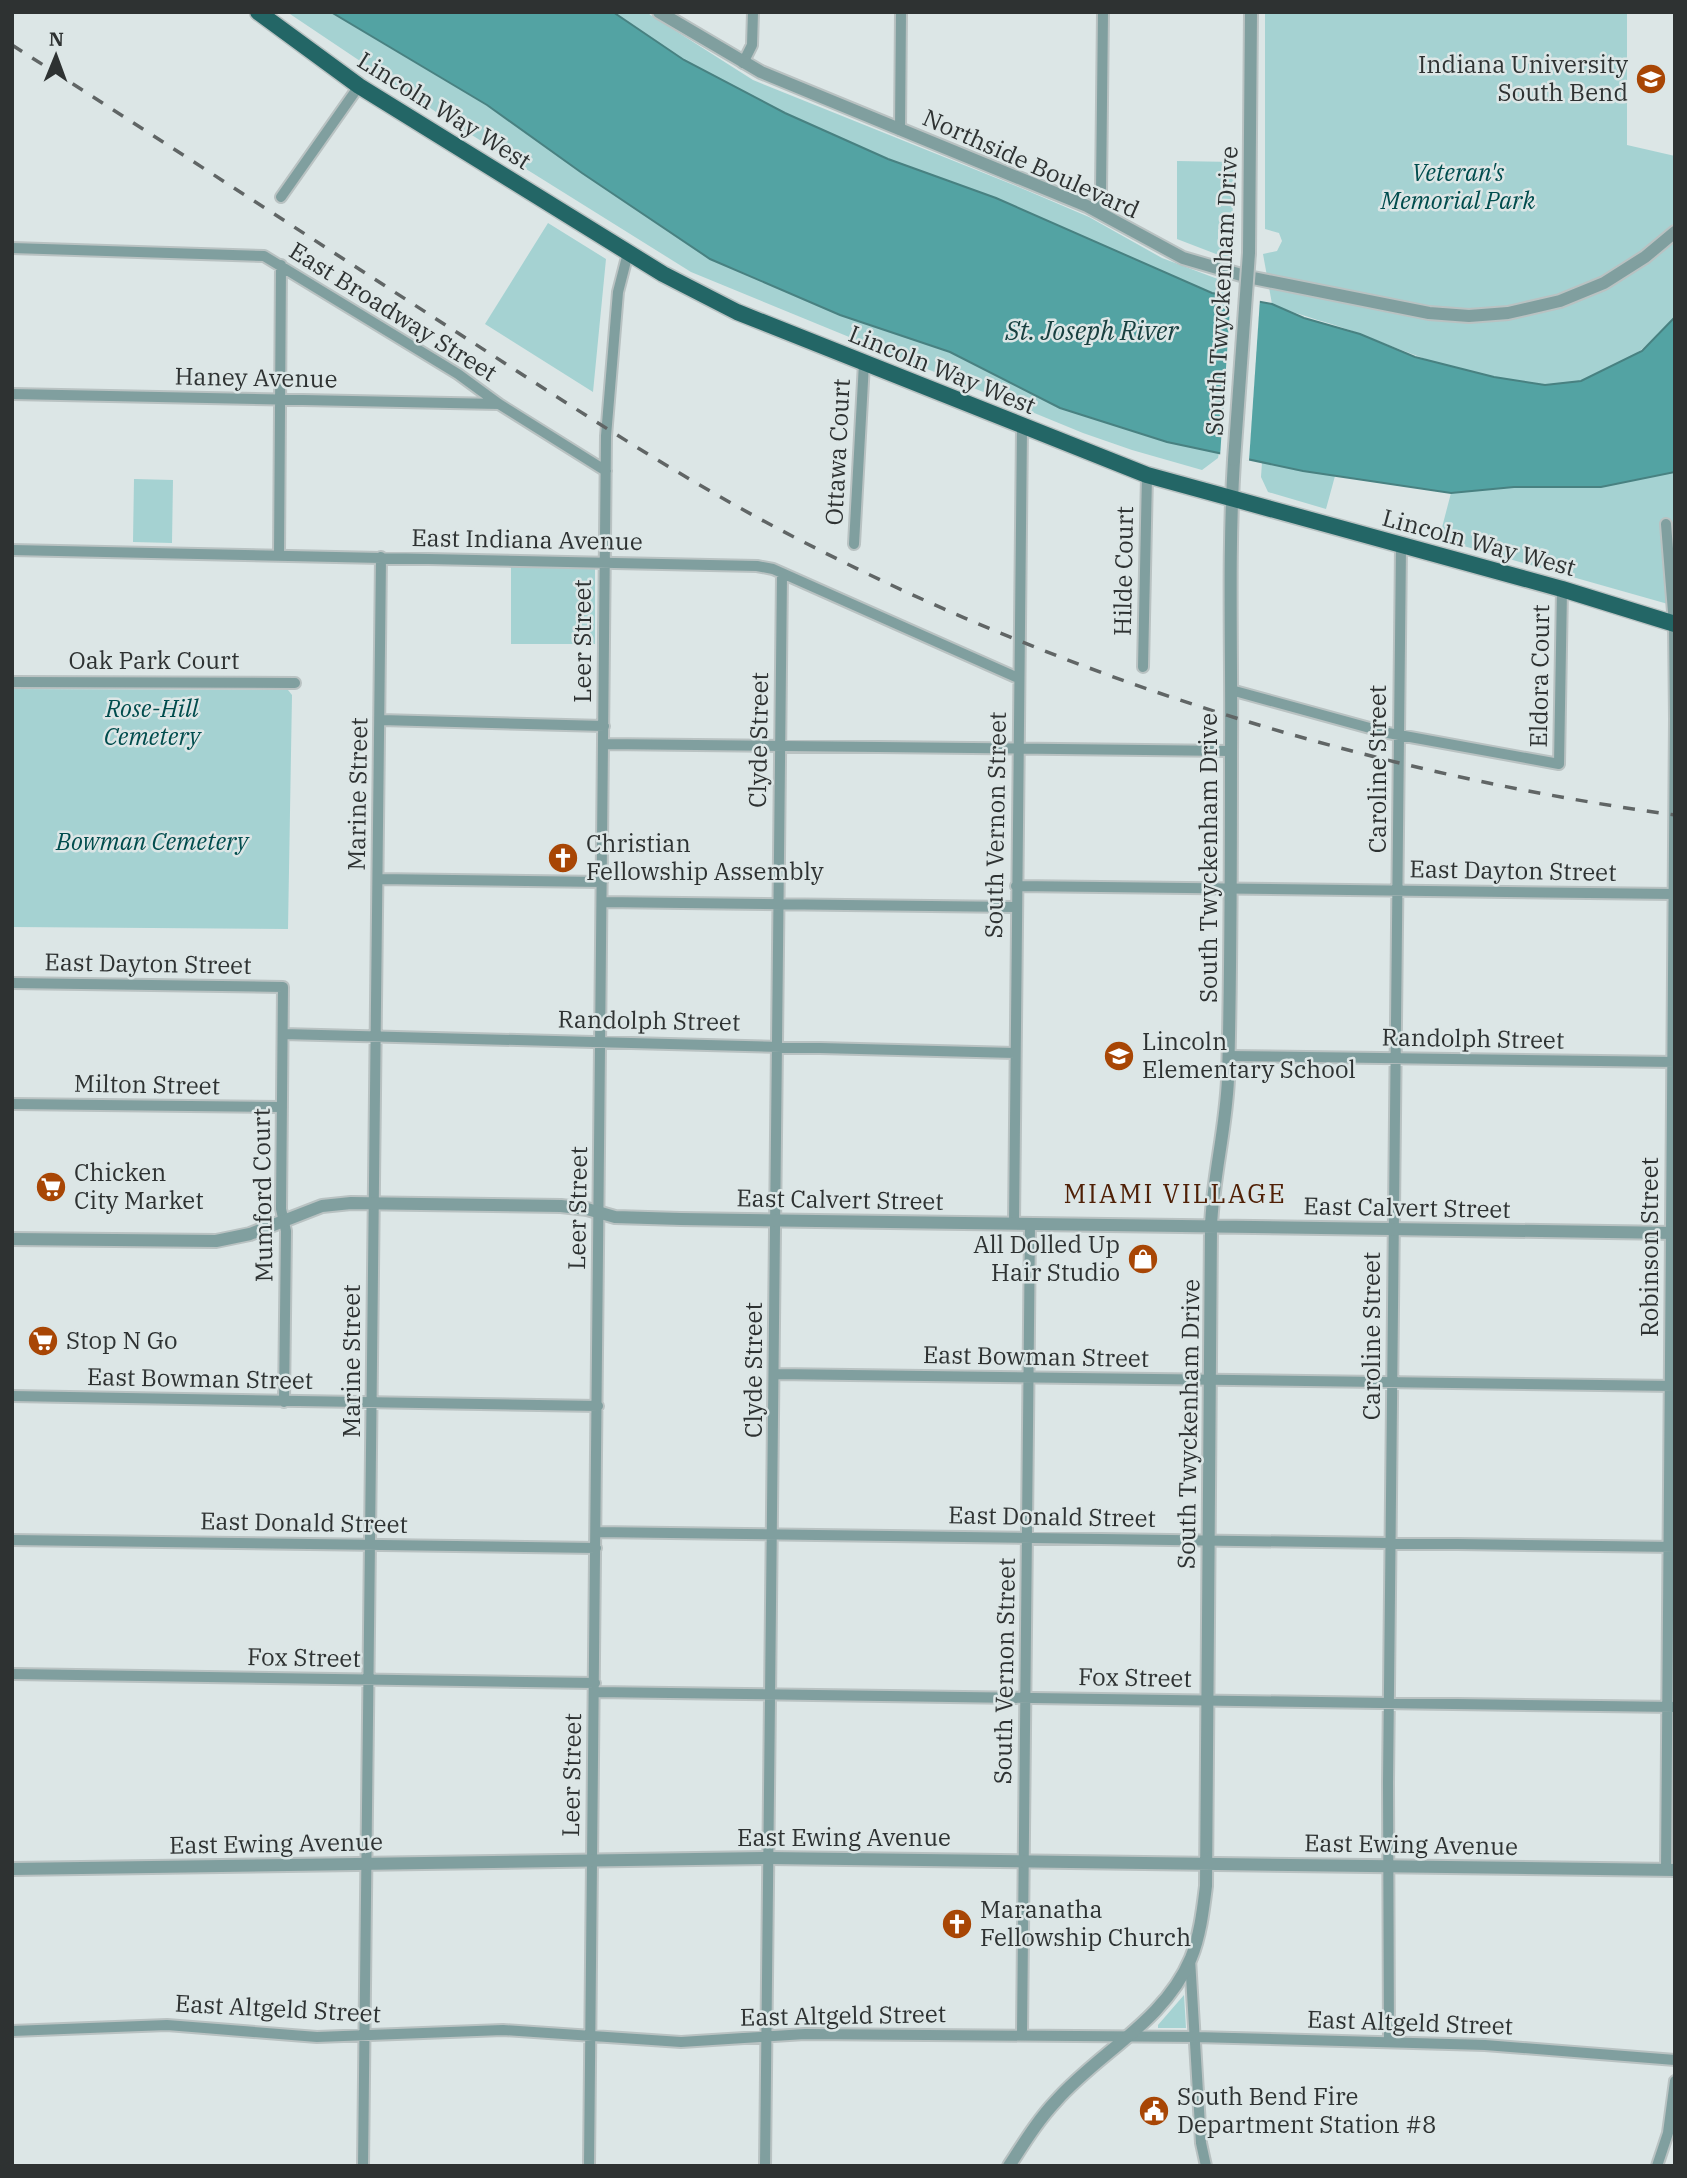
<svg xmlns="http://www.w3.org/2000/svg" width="1687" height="2178" font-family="'IBM Plex Serif',serif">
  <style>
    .green { fill: #a5d2d2 }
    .water { fill: #53a3a3; stroke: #488181; stroke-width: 2 }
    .pier { fill: #dce6e6 }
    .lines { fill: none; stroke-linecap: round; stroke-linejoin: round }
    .minor-casing { stroke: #b9c2c2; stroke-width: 14 }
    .tertiary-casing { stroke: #b9c2c2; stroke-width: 16 }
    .primary-casing { stroke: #b9c2c2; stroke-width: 19 }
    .minor { stroke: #809f9f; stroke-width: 10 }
    .tertiary { stroke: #809f9f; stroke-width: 12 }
    .primary { stroke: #236666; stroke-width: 16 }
    .rail { stroke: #606565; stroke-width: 3.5; stroke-dasharray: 12 12; stroke-linecap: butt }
    .tertiary-bridge-casing { stroke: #b9c2c2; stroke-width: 16; stroke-linecap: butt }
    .tertiary-bridge { stroke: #809f9f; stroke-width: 12 }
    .labels { text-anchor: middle; stroke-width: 5; stroke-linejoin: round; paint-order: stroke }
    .poi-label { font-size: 24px; fill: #2e3232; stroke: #dce6e6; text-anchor: start }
    .street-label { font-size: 24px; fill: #2e3232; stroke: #dce6e6 }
    .park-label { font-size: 24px; font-style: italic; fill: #004c4d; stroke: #dce6e6 }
    .water-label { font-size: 26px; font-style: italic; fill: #194040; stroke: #dce6e6 }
    .neighbourhood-label { font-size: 26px; letter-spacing: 2px; fill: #502006; stroke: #dce6e6 }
  </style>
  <rect width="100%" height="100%" fill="#dce6e6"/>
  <!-- green -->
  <path class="green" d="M 287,12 L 331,12 L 487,105 L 582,173 L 710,259 L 840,315 L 950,352 L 1060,408 L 1167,442 L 1219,453 L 1218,458 L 1202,470 L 1132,450 L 1083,433 L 691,272 L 451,122 Z
    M 613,12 L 646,12 L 753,80 L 1021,188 L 1089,217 L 1162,258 L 1231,284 L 1230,297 L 1212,293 L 996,198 L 888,159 L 785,113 L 684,60 Z
    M 1265,12 L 1627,12 L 1627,145 L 1675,156 L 1675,317 C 1650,345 1617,374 1579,382 C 1510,395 1426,360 1363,335 C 1333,323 1302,317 1272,304 L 1263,254 L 1277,251 L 1282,241 L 1279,233 L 1265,229 Z
    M 1177,161 L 1235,162 L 1232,224 L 1218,230 L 1218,242 L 1231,252 L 1229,259 L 1177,239 Z
    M 548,223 L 606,259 L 593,392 L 485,324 Z
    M 1262,462 L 1335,476 L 1326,509 L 1268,492 L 1261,477 Z
    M 1675,472 L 1675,606 L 1439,539 L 1451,493 L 1514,487 L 1601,487 Z
    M 134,479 L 173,480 L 172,543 L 133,542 Z
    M 511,567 L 595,568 L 595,644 L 511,644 Z
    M 12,689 L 288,690 L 292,695 L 288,929 L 12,927 Z
    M 1184,1995 L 1186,2028 L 1158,2028 L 1158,2025 Z"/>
  <!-- water -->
  <path class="water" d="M 331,12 L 613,12 L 684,60 L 785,113 L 888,159 L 996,198 L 1212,293 L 1272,304 L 1304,318 L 1360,334 L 1415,357 L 1494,377 L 1545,385 L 1581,381 L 1642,351 L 1675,317 L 1675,472 L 1601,487 L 1514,487 L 1451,493 L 1303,471 L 1167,442 L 1060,408 L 950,352 L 840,315 L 710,259 L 582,173 L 487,105 Z"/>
  <!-- pier -->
  <path class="pier" d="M 1231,293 L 1260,299 L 1249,461 L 1220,457 Z"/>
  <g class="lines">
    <!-- minor casing -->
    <g class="minor-casing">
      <path id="minor" d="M 743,63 L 752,45 L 753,12
        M 900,130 L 901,12
        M 281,197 L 359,86
        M 1095,210 L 1101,191 L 1103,12
        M 12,248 L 264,256 L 458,374 L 499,404 L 606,471
        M 12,394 L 499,404
        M 854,544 L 864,363
        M 12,550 L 757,566 L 773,569 L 1018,678
        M 279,556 L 281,265
        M 1143,667 L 1147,475
        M 12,682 L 295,683
        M 1231,690 L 1388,733 L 1559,764 L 1562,589
        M 381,720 L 604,726
        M 605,744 L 1231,751
        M 378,879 L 602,882
        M 1016,886 L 1674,894
        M 602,902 L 1015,907
        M 12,983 L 283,987 L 281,1209 L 286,1231 L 284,1402
        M 283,1034 L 1015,1053
        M 1228,1056 L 1675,1062
        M 12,1104 L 282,1107
        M 1014,1224 L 1022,427
        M 776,1374 L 1675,1386
        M 12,1396 L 598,1406
        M 596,1532 L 1675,1547
        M 12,1540 L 596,1548
        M 12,1674 L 595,1683
        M 595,1692 L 1675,1707
        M 1666,1870 L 1675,719 L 1674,624 L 1666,524
        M 1190,1959 L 1201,2143 L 1206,2166
        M 12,2031 L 167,2025 L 317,2037 L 503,2030 L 681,2042 L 805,2034 L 1196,2037 L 1485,2045 L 1675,2060
        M 1022,2035 L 1030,1224
        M 1389,2042 L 1388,1783 L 1401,546
        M 363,2166 L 381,557
        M 589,2166 L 606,436 L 618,292 L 628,253
        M 765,2166 L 782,574
        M 1657,2166 L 1668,2133 L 1675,2081"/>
    </g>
    <!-- tertiary casing -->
    <g class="tertiary-casing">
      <path id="tertiary" d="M 659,12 L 761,72 L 1087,206 L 1183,258 L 1248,277 L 1429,313 L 1469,316 L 1508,313 L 1560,301 L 1604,283 L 1645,257 L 1675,232
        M 1249,253 L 1251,12
        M 12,1239 L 216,1241 L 250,1234 L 322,1206 L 351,1203 L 561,1206 L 587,1209 L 615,1217 L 681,1219 L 1675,1233
        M 12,1869 L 770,1858 L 1675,1870
        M 1009,2166 C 1024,2143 1038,2120 1056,2101 C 1099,2052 1164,2022 1191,1958 C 1200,1936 1203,1910 1206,1886 L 1211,1226 C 1213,1176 1226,1129 1228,1079 C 1231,970 1231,860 1231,751 C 1232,654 1228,557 1234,460"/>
    </g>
    <!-- primary casing -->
    <g class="primary-casing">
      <path id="primary" d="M 258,12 L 359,86 L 663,274 L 737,312 L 1147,475 L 1562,589 L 1675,624"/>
    </g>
    <!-- minor -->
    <use href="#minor" class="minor"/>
    <!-- tertiary -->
    <use href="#tertiary" class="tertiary"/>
    <!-- primary -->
    <use href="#primary" class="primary"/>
    <!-- rail -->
    <path class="rail" d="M 12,45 C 161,140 309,237 458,333 C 567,403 676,476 792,536 C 1067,679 1367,773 1675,815"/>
    <!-- tertiary-bridge casing -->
    <g class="tertiary-bridge-casing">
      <path id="tertiary-bridge" d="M 1234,460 L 1249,253"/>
    </g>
    <!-- tertiary-bridge -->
    <use href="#tertiary-bridge" class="tertiary-bridge"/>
  </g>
  <!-- icons -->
  <defs>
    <g id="university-disc" transform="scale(1.575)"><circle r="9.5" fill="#a84605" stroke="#dce6e6"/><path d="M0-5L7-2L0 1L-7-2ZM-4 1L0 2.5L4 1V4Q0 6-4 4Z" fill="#fff"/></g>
    <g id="church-disc" transform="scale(1.575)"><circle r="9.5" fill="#a84605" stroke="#dce6e6"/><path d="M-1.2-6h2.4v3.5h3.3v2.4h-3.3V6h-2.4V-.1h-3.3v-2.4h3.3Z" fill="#fff"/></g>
    <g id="school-disc" transform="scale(1.575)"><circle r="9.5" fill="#a84605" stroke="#dce6e6"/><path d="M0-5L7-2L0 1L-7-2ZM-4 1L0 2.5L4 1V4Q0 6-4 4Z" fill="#fff"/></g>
    <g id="supermarket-disc" transform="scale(1.575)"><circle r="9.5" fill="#a84605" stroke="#dce6e6"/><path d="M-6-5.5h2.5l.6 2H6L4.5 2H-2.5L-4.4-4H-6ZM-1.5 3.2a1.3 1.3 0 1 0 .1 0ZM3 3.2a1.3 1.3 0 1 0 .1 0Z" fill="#fff"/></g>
    <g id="shop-disc" transform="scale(1.575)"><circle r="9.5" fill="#a84605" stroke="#dce6e6"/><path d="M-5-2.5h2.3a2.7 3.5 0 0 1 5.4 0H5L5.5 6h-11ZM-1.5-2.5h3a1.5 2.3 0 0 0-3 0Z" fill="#fff"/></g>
    <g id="civic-disc" transform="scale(1.575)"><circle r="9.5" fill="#a84605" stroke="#dce6e6"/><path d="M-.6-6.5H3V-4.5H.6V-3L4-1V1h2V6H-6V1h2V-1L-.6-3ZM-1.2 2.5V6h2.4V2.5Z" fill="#fff"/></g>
  </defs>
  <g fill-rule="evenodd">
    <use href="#university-disc" x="1651" y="79"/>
    <use href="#church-disc" x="563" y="858"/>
    <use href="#school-disc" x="1119" y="1056"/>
    <use href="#supermarket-disc" x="51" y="1187"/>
    <use href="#shop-disc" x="1143" y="1259"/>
    <use href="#supermarket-disc" x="43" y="1341"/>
    <use href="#church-disc" x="957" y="1924"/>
    <use href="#civic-disc" x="1154" y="2111"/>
  </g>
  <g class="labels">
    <!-- poi labels -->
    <g class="poi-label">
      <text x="1628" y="73" text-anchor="end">Indiana University<tspan x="1628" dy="28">South Bend</tspan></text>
      <text x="586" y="852">Christian<tspan x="586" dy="28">Fellowship Assembly</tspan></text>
      <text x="1142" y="1050">Lincoln<tspan x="1142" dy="28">Elementary School</tspan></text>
      <text x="74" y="1181">Chicken<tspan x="74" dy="28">City Market</tspan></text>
      <text x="1120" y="1253" text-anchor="end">All Dolled Up<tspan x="1120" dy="28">Hair Studio</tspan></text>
      <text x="66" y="1349">Stop N Go</text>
      <text x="980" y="1918">Maranatha<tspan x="980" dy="28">Fellowship Church</tspan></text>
      <text x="1177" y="2105">South Bend Fire<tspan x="1177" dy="28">Department Station #8</tspan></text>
    </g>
    <!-- street labels -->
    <g class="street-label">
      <text transform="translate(444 111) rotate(32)" y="8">Lincoln Way West</text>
      <text transform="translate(1031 164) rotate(24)" y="8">Northside Boulevard</text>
      <text transform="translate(1222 291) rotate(-87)" y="8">South Twyckenham Drive</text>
      <text transform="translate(393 312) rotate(32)" y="8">East Broadway Street</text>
      <text transform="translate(942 370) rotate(22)" y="8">Lincoln Way West</text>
      <text transform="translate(256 378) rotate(1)" y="8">Haney Avenue</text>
      <text transform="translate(838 452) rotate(-87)" y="8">Ottawa Court</text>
      <text transform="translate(527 540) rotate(1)" y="8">East Indiana Avenue</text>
      <text transform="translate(1479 543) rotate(15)" y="8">Lincoln Way West</text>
      <text transform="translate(1124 571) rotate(-89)" y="8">Hilde Court</text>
      <text transform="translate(583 641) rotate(-90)" y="8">Leer Street</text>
      <text x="154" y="669">Oak Park Court</text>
      <text transform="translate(1540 676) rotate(-89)" y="8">Eldora Court</text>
      <text transform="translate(759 740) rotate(-89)" y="8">Clyde Street</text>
      <text transform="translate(1378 769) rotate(-90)" y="8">Caroline Street</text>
      <text transform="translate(358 794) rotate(-89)" y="8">Marine Street</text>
      <text transform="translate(996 825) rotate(-89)" y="8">South Vernon Street</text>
      <text transform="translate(1209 858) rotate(-90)" y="8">South Twyckenham Drive</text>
      <text transform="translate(1513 871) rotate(1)" y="8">East Dayton Street</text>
      <text transform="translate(148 964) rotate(1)" y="8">East Dayton Street</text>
      <text transform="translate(649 1021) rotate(1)" y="8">Randolph Street</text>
      <text transform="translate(1473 1039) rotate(1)" y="8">Randolph Street</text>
      <text transform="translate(147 1085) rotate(1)" y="8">Milton Street</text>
      <text transform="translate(263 1195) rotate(-91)" y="8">Mumford Court</text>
      <text transform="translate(840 1200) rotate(1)" y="8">East Calvert Street</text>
      <text transform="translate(578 1208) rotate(-89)" y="8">Leer Street</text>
      <text transform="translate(1407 1208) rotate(1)" y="8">East Calvert Street</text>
      <text transform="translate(1650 1247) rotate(-90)" y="8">Robinson Street</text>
      <text transform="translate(1372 1336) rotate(-90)" y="8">Caroline Street</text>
      <text transform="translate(1036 1357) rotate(1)" y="8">East Bowman Street</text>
      <text transform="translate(352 1361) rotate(-90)" y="8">Marine Street</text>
      <text transform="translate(754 1370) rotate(-90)" y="8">Clyde Street</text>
      <text transform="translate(200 1379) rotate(1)" y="8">East Bowman Street</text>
      <text transform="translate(1189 1424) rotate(-89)" y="8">South Twyckenham Drive</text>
      <text transform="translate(1052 1517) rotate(1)" y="8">East Donald Street</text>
      <text transform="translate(304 1523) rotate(1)" y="8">East Donald Street</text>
      <text transform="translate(304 1658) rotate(1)" y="8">Fox Street</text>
      <text transform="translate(1005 1671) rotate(-89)" y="8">South Vernon Street</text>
      <text transform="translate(1135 1678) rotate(1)" y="8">Fox Street</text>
      <text transform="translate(572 1775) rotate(-89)" y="8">Leer Street</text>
      <text x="844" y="1846">East Ewing Avenue</text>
      <text transform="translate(276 1844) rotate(-1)" y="8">East Ewing Avenue</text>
      <text transform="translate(1411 1845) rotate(1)" y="8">East Ewing Avenue</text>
      <text transform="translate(278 2009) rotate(3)" y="8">East Altgeld Street</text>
      <text transform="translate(843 2016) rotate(-1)" y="8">East Altgeld Street</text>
      <text transform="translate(1410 2023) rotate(2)" y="8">East Altgeld Street</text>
    </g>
    <!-- park labels -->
    <g class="park-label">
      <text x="1458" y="181">Veteran's<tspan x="1458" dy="28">Memorial Park</tspan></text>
      <text x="152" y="717">Rose-Hill<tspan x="152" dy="28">Cemetery</tspan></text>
      <text x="152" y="850">Bowman Cemetery</text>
    </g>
    <!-- water labels -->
    <g class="water-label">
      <text x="1092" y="340">St. Joseph River</text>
    </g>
    <!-- neighbourhood labels -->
    <g class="neighbourhood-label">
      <text x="1175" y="1203">MIAMI VILLAGE</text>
    </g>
  </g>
  <!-- border -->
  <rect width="1687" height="2178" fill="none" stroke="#2e3232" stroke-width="28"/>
  <!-- north arrow -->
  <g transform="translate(56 56) rotate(1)" stroke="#dce6e6" stroke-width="5" paint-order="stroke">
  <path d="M0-5L12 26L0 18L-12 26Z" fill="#2e3232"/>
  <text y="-10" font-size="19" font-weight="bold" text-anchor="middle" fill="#2e3232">N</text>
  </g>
</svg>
